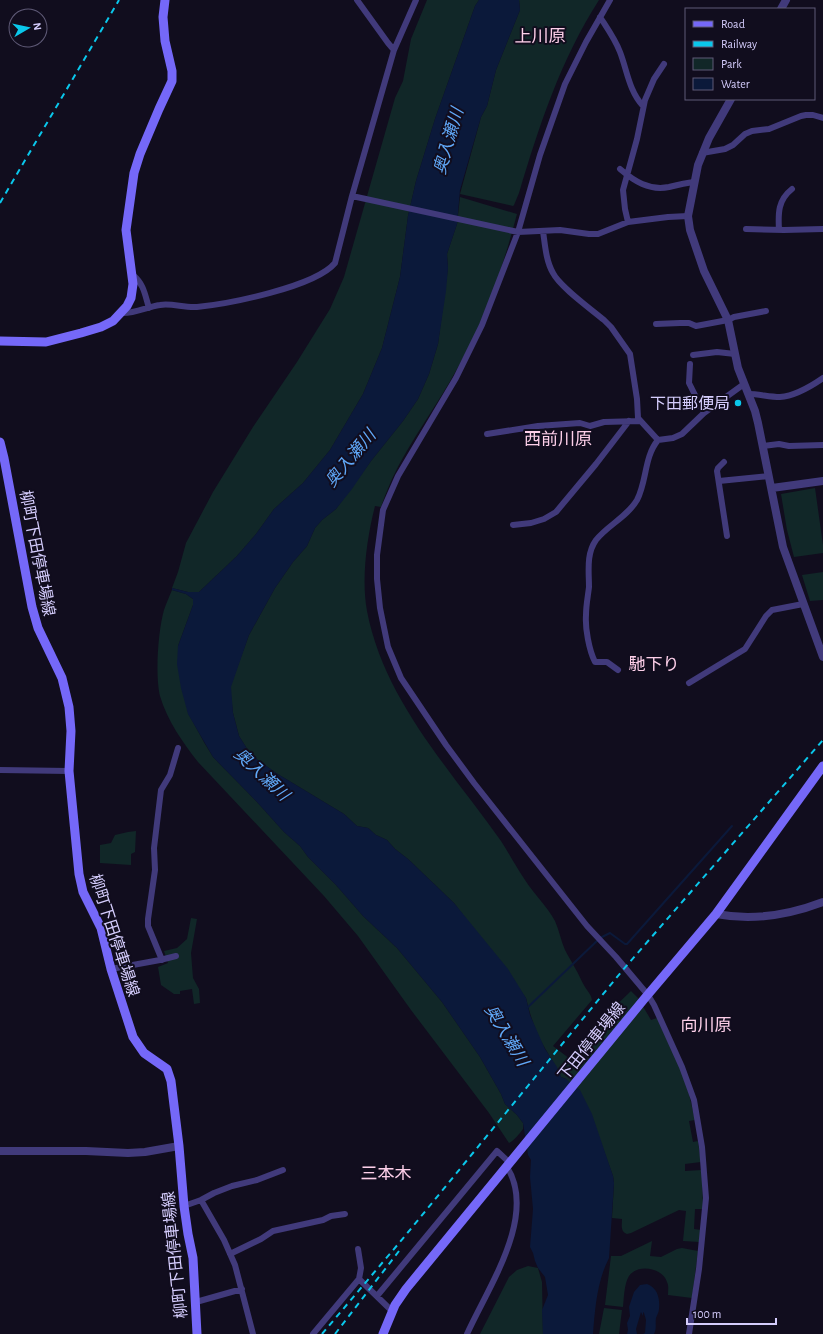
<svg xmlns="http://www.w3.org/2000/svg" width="823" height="1334" font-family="'Alegreya Sans','Noto Sans JP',sans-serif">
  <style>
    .green { fill: #112728 }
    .water { fill: #0b193a }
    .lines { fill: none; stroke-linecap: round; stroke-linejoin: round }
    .stream { stroke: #0b193a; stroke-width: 2 }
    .minor { stroke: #413a7b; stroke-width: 6 }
    .tertiary { stroke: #413a7b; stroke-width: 8 }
    .secondary { stroke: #7568f8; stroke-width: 9 }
    .rail { stroke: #0ac7eb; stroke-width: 2; stroke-dasharray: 6 5; stroke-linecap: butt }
    .poi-dot { fill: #0ac7eb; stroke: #110d1e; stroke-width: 1.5 }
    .labels { text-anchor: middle; stroke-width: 4; stroke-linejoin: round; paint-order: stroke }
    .poi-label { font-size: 16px; fill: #d5cdfd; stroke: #110d1e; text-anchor: end }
    .street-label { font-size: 16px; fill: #d5cdfd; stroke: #110d1e }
    .neighbourhood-label { font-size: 17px; fill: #fdcfe9; stroke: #110d1e }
    .water-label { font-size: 17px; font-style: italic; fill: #60a8f8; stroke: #110d1e }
  </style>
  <rect width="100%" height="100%" fill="#110d1e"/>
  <!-- green -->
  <path class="green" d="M 427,0 L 479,0 L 475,6 L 435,119 L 416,181 L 408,216 L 400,277 L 382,348 L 363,394 L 330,450 L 303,483 L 274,509 L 256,534 L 237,556 L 199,592 L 188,592 L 172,588 L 178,572 L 186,543 L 213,492 L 253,427 L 297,362 L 330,309 L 344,277 L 395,98 L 403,81 L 411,39 Z
    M 519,0 L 599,0 C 561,59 539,126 519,193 L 514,205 L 513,206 L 460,194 L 481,117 L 487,106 L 496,70 L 520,10 Z
    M 460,197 L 517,214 C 503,267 485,320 458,367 C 438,405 410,440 392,479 C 388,488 384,498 381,507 L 375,506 C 367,537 361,579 367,611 C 384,700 450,769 501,841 C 509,853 516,867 525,880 C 534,894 547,906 555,921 C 559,930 561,941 565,950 C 568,956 572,962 575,968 C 579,974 581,981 585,987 C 588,992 591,994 592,1000 L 553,1046 L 570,1059 L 573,1053 L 606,1015 L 631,991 L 638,998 L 651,1020 L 657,1018 L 680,1068 L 689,1094 L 695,1120 L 689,1121 L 693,1142 L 698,1141 L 701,1162 L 685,1164 L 685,1171 L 702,1170 L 703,1209 L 695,1209 L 694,1229 L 701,1230 L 699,1242 L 683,1241 L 686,1211 L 679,1210 L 631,1233 L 627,1234 C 620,1231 622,1225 622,1219 L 612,1218 L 614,1183 L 613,1176 L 600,1140 L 566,1079 L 561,1077 C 557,1067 551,1059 546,1050 C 536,1034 530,1015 526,998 L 454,903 L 408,859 L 395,849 L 387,840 L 376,835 L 368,828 L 357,826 L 344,814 L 276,773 L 251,755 L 239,736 L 233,713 L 230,687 L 249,635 L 275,588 L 293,562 L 307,546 L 315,528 L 322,520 L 336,509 L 371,461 L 403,421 L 418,399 L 429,374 L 438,344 L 448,268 L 447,254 L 457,224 Z
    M 815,488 L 823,545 L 823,553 L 794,557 L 787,530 L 781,494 Z
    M 823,572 L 823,600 L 810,601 L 802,575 Z
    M 172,590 L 186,594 L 193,599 L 193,605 L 178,646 L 188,713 L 205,744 L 213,757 L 257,802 L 284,832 L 300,846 L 308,857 L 336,885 L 363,916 L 397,948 L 442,1002 L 480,1057 L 501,1094 L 505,1104 L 517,1115 L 523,1123 L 523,1129 C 519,1134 515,1140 509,1143 L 489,1113 L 411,1010 L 358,936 L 324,896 L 198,762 C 183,743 167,720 160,696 C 155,675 158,631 164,610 C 166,604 169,597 172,590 Z
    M 136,831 L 135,852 L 131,854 L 131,865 L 100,863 L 100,845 L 111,843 L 115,835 L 128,832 Z
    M 191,918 L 197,919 L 191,953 L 193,978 L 199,989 L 200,1003 L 194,1004 L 192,989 L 180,991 L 180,994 L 174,994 L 161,985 L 158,967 L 168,963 L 164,951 L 177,948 L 187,939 Z
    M 652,1241 L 650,1256 L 661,1257 L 677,1249 L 682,1248 L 698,1251 L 692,1298 L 668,1295 C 668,1290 669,1286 667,1282 C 663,1268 638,1263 629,1276 C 624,1284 624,1298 623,1307 L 605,1305 L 611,1256 L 621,1256 Z
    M 528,1266 L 538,1268 L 542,1282 L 543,1334 L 480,1334 L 509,1277 L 517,1270 Z
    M 604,1308 L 622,1310 L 619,1334 L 599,1334 Z"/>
  <!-- water -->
  <path class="water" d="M 479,0 L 519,0 L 520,10 L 496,70 L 487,106 L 481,117 L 460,190 L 457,224 L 447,254 L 448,268 L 446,291 L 438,344 L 429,374 L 418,399 L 403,421 L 371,461 L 352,489 L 336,509 L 322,520 L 315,528 L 307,546 L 293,562 L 275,588 L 249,635 L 231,687 L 233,713 L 239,736 L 251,755 L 276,773 L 344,814 L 357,826 L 368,828 L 376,835 L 387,840 L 395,849 L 408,859 L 454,903 L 508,969 L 526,998 L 530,1015 L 545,1049 L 557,1067 L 561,1077 L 566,1079 L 580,1090 L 592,1114 L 613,1176 L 614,1183 L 609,1258 C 597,1281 595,1309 593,1334 L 543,1334 L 542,1310 L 548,1295 L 545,1277 L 538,1268 L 535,1261 L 533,1253 L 530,1247 L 533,1209 L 530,1177 L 531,1160 L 528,1155 L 523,1123 L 517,1115 L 505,1104 L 501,1094 L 480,1057 L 442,1002 L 397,948 L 363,916 L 336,885 L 308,857 L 300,846 L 284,832 L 257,802 L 213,757 L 188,714 L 181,688 L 177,664 L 178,646 L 193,605 L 193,599 L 186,594 L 172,590 L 172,588 L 188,592 L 199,592 L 237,556 L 256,534 L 274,509 L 303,483 L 330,450 L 363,394 L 382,348 L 400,277 L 408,216 L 416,181 L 435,119 L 475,6 Z
    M 647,1284 C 658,1288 660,1299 659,1309 C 659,1312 657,1315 656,1318 C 655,1324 657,1328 654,1334 L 643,1334 L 645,1333 L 646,1320 L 644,1313 L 643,1312 L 643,1316 L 641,1312 L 636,1329 L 637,1334 L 627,1334 L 628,1330 L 627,1323 L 630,1316 L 629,1307 L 634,1292 L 640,1285 Z"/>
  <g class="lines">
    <!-- stream -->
    <path class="stream" d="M 527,1008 L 600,938 L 610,933 L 625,944 L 627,944 L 732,826"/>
    <!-- minor -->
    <path class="minor" d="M 357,0 L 388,43 L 394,50
      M 610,0 L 586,42 L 565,84 L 540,155 L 518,232 L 482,325 L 456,378 L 398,476 L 383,510 L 377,555 L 377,579 L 380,608 L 388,647 L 401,678 L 446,745 L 474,783 L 587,926 L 616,957 L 648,995 L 654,1005 L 682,1067 L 694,1100 L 702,1147 L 706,1198 L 699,1269 L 689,1334
      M 600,17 C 607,28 615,39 620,52 C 627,70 629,91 643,106
      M 702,153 L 725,149 L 733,145 L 745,134 L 752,131 L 769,129 L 801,116 L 806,115 L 813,115 L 823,118
      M 620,169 C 634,181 649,191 669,187 C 677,185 685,183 694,182
      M 352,196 L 518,232 L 560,230 L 589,234 L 598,234 L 628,222 L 668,217 L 688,216
      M 628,222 L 625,209 L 623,190 L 637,139 L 645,100 L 654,79 L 664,64
      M 746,229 L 784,230 L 823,229
      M 779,230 C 778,213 778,200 792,189
      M 543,231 C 545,245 546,261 553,273 C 560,287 591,309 604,320 L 611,327 L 630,354 L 637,399 L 638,418 L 658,440
      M 133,275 C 144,284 145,295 149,308
      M 121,313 C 135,314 146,307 160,305 C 172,303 184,308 197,307 C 228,304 315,287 335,263 L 352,196 L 394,50 L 416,0
      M 656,324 L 680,323 L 689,323 L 696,326 L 728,320 L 734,317 L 766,311
      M 693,355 L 717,352 L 735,354
      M 690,364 L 689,383 L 704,413
      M 748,394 C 759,394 769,397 780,397 C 795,396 810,387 823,378
      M 487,434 L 538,426 L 580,423 L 590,426 L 604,422 L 640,421
      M 763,446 L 779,444 L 789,446 L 823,445
      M 724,462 L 718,468 L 717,471 L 727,536
      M 719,481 L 769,476
      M 513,525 L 531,523 L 544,519 L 556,512 L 596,464 L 629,421
      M 618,670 L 607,662 L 595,662 C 589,650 585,628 586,615 C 586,605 588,596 589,587 C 589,572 586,554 596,540 C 608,525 627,517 637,500 C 647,481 644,457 658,440 L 673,438 L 682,434 L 704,413 L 744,384
      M 689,683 L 745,649 L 766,616 L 772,610 L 803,604
      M 0,770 L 69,771
      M 162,960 L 148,926 L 148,919 L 155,870 L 154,848 L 161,790 L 170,775 L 178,748
      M 111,969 L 160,960 L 176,956
      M 201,1200 L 224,1240 L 235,1265 L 253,1334
      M 184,1206 L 201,1200 L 214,1193 L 232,1186 L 257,1180 L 283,1170
      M 230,1254 L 261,1239 L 273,1231 L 323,1220 L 331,1216 L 345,1214
      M 359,1279 L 392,1311
      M 377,1296 L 497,1151 L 510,1163
      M 196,1302 L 242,1289
      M 313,1334 L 359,1279 L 361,1268 L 358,1249
      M 467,1334 C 487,1289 538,1216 507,1167"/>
    <!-- tertiary -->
    <path class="tertiary" d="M 781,9 L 786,0
      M 731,99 L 709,138 L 698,165 L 688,216 L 690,230 L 704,271 L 728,320 L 738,368 L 755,411 L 758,423 L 783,547 L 823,657
      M 772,488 L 823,481
      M 716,914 C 753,921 789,915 823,902
      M 0,1151 L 86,1151 L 128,1153 L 145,1152 L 179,1146"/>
    <!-- secondary -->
    <path class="secondary" d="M 0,341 L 46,342 L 81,333 L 101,327 L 113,321 L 127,306 L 131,298 L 133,284 L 126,230 L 134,173 L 140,154 L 159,109 L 172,81 L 172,71 L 165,41 L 163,17 L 165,0
      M 0,442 L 4,458 L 32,607 L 38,628 L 62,678 L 69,707 L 71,731 L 69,771 L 79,874 L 83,892 L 101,928 L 111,969 L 133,1037 L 144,1053 L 167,1069 L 171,1081 L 179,1146 L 184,1206 L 188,1234 L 193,1258 L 197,1334
      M 383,1334 L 395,1305 L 406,1289 L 645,998 L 716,914 L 823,766"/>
    <!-- rail -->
    <path class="rail" d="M 0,203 L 119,0
      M 322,1334 L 405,1236 L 622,971 L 823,740
      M 335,1334 L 399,1251"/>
  </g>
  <!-- markers -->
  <circle class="poi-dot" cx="738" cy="403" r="4"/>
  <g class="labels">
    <!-- poi labels -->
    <g class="poi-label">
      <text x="730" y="409">下田郵便局</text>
    </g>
    <!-- street labels -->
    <g class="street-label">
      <text transform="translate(38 553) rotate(79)" y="6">柳町下田停車場線</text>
      <text transform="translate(115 935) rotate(72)" y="6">柳町下田停車場線</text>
      <text transform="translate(591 1041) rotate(-51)" y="6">下田停車場線</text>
      <text transform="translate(174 1255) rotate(-96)" y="6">柳町下田停車場線</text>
    </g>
    <!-- neighbourhood labels -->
    <g class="neighbourhood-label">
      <text x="540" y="42">上川原</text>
      <text x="558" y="445">西前川原</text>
      <text x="654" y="670">馳下り</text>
      <text x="706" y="1031">向川原</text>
      <text x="386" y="1179">三本木</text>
    </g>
    <!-- water labels -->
    <g class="water-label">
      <text transform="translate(448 141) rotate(-74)" y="6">奥入瀬川</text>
      <text transform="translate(350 458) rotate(-50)" y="6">奥入瀬川</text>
      <text transform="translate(262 774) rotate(43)" y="6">奥入瀬川</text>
      <text transform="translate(507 1035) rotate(59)" y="6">奥入瀬川</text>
    </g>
  </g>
  <!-- legend -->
  <rect x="685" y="8" width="130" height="92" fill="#110d1e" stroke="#5f5a77"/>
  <rect x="693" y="21" width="20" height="6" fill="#7568f8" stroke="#5f5a77"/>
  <text x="721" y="28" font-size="12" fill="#d5cdfd">Road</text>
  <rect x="693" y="41" width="20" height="6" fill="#0ac7eb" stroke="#5f5a77"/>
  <text x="721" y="48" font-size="12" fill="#d5cdfd">Railway</text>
  <rect x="693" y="58" width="20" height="12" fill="#112728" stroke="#5f5a77"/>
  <text x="721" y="68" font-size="12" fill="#d5cdfd">Park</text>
  <rect x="693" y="78" width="20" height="12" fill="#0b193a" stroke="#5f5a77"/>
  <text x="721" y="88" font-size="12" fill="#d5cdfd">Water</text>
  <!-- north arrow -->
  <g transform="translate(28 28) rotate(81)"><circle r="19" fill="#110d1e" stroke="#5f5a77"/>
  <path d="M0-3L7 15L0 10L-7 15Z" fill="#0ac7eb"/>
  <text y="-6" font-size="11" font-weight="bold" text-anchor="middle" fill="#d5cdfd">N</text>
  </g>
  <!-- scale -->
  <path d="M687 1318v6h89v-6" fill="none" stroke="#d5cdfd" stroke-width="2"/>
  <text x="693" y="1318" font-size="12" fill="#d5cdfd" stroke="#110d1e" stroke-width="3" paint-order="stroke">100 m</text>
</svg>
